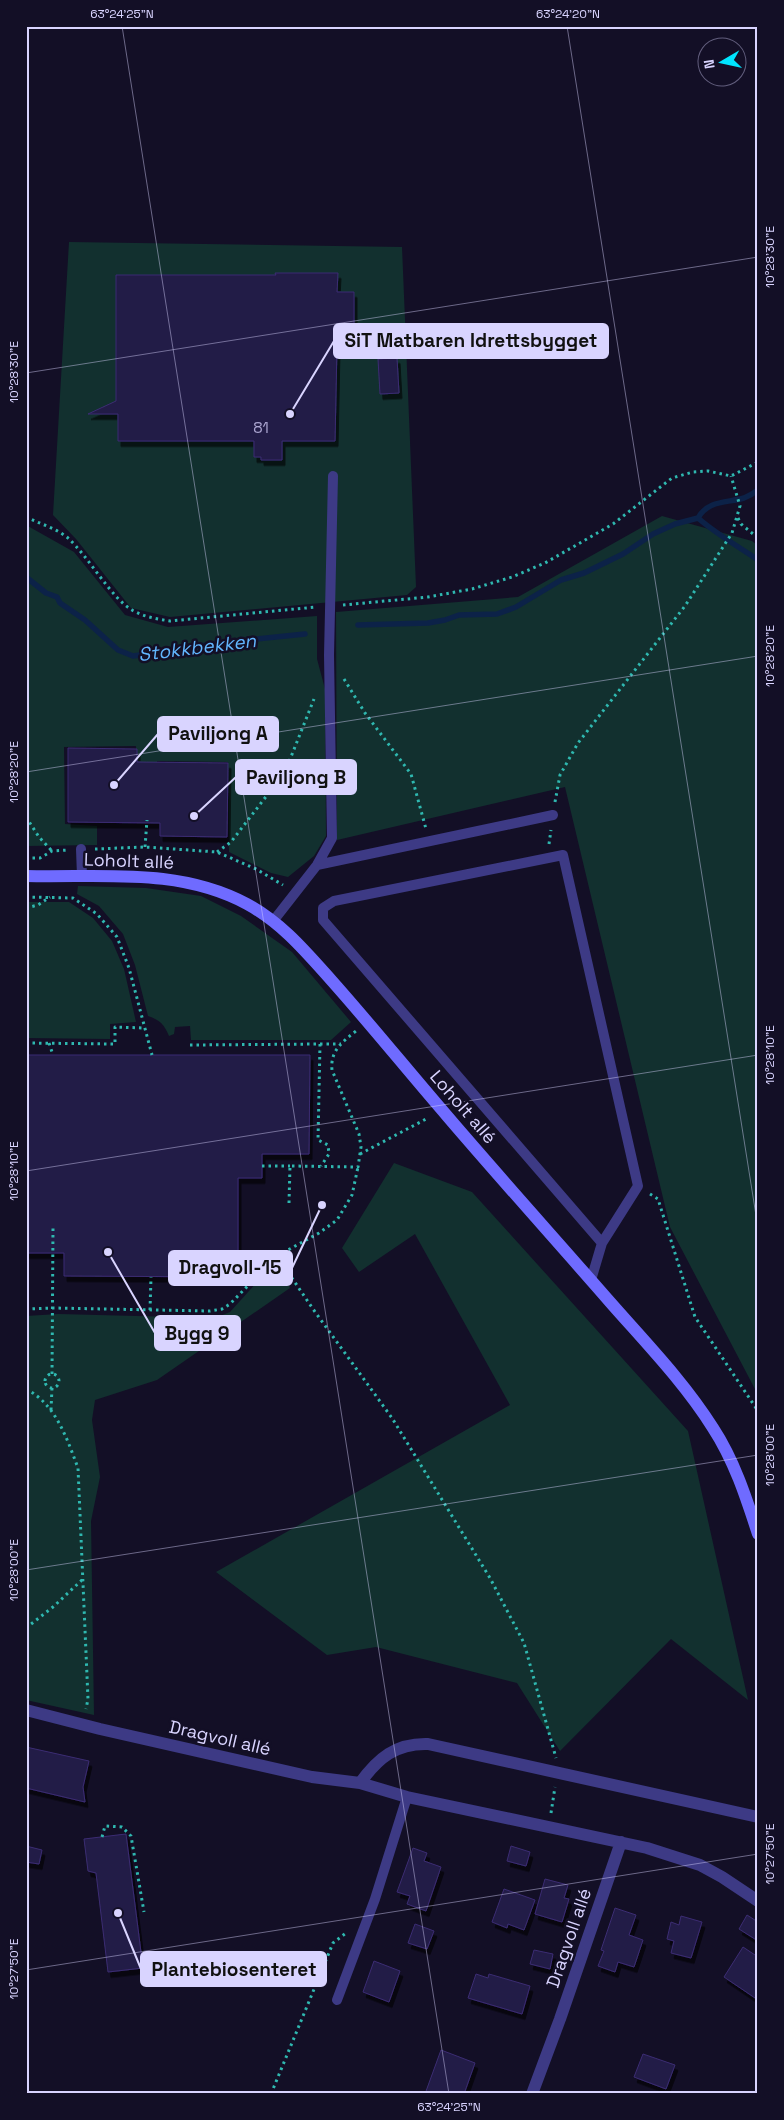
<svg xmlns="http://www.w3.org/2000/svg" width="784" height="2120" font-family="'Space Grotesk',sans-serif">
  <style>
    .green { fill: #12302f }
    .lines { fill: none; stroke-linecap: round; stroke-linejoin: round }
    .stream { stroke: #0c2248; stroke-width: 5.5 }
    .building { fill: #241b47; stroke: #3b2d73; filter: url(#shadow) }
    .path { stroke: #2fb8b0; stroke-width: 3; stroke-dasharray: 2.5 4; stroke-linecap: butt }
    .lane { stroke: #3d3a85; stroke-width: 10 }
    .street { stroke: #3d3a85; stroke-width: 12 }
    .secondary { stroke: #6f6bff; stroke-width: 12 }
    .ticks { fill: none; stroke: #d9d4ff; stroke-width: 1; stroke-opacity: 0.45 }
    .labels { text-anchor: middle; stroke-width: 5; stroke-linejoin: round; paint-order: stroke }
    .number-label { font-size: 15px; fill: #aca6d1 }
    .street-label { font-size: 18px; fill: #d9d4ff; stroke: #130f26 }
    .water-label { font-size: 19px; font-style: italic; fill: #62b6ff; stroke: #130f26 }
    .leader { fill: none; stroke: #d9d4ff; stroke-width: 2 }
    .callout-dot { fill: #d9d4ff; stroke: #130f26; stroke-width: 2 }
    .callout { fill: #d9d4ff; stroke: #d9d4ff; stroke-width: 2 }
    .callout-label { font-size: 19px; text-anchor: middle; font-weight: bold; fill: #111 }
    .neatline { fill: none; stroke: #d9d4ff; stroke-width: 2 }
    .ticks-label { font-size: 12px; text-anchor: middle; fill: #d9d4ff }
  </style>
  <defs>
    <filter id="shadow"><feDropShadow dx="3" dy="5.5" stdDeviation="0" flood-color="#0009"/></filter>
  </defs>
  <rect width="100%" height="100%" fill="#130f26"/>
  <!-- green -->
  <path class="green" d="M 69,242 L 402,247 L 416,587 L 407,595 L 170,617 L 131,608 L 76,539 L 53,515 Z
    M 662,516 L 752,541 L 758,546 L 758,1389 L 756,1391 L 670,1227 L 565,787 L 337,840 L 336,612 L 518,597 Z
    M 26,525 L 74,552 L 125,615 L 168,627 L 317,616 L 317,659 L 325,689 L 326,836 L 314,856 L 288,877 L 271,873 L 229,852 L 228,762 L 157,761 L 157,772 L 137,772 L 136,746 L 64,747 L 65,824 L 97,826 L 97,845 L 26,846 Z
    M 78,886 L 146,888 L 201,896 L 241,916 L 292,952 L 351,1022 L 331,1040 L 191,1040 L 190,1026 L 175,1027 L 174,1034 L 169,1036 C 164,1024 160,1020 148,1016 L 135,965 L 123,934 L 99,906 L 77,894 Z
    M 26,902 L 69,902 L 93,918 L 112,941 L 124,969 L 136,1022 L 110,1024 L 110,1039 L 26,1038 Z
    M 394,1163 L 472,1192 L 688,1431 L 748,1700 L 671,1639 L 560,1751 L 517,1683 L 376,1647 L 327,1655 L 216,1572 L 510,1405 L 415,1234 L 359,1272 L 342,1248 Z
    M 269,1269 L 282,1271 L 290,1288 L 157,1380 L 95,1400 L 92,1420 L 100,1477 L 91,1521 L 94,1715 L 26,1700 L 26,1316 L 58,1314 L 215,1318 L 230,1312 Z"/>
  <g class="lines">
    <!-- stream -->
    <path class="stream" d="M 698,518 C 708,500 727,503 744,498 C 749,496 754,493 758,490
      M 26,577 L 46,593 L 57,597 L 60,603 L 85,620 L 118,650 L 133,656 L 227,642 L 305,634
      M 358,625 L 428,623 L 445,620 L 459,615 L 497,614 L 516,607 L 561,580 L 584,573 L 623,554 L 653,534 L 675,524 L 698,518 C 716,534 738,546 758,560"/>
  </g>
  <!-- building -->
  <path class="building" d="M 275,273 L 338,273 L 337,292 L 354,292 L 354,327 L 348,338 L 337,346 L 335,441 L 282,441 L 282,460 L 261,460 L 261,457 L 254,457 L 254,441 L 118,441 L 118,414 L 88,414 L 116,401 L 116,275 L 276,275 Z
    M 397,358 L 399,393 L 380,394 L 378,359 Z
    M 68,748 L 137,749 L 137,762 L 228,763 L 227,837 L 160,836 L 160,823 L 68,822 Z
    M 26,1055 L 310,1055 L 309,1154 L 262,1154 L 262,1178 L 238,1178 L 238,1277 L 64,1276 L 64,1253 L 26,1253 Z
    M 26,1747 L 89,1761 L 83,1787 L 85,1802 L 26,1788 Z
    M 126,1834 L 143,1968 L 108,1972 L 96,1873 L 88,1871 L 84,1839 Z
    M 26,1846 L 42,1850 L 39,1864 L 26,1862 Z
    M 511,1846 L 530,1852 L 526,1866 L 507,1861 Z
    M 413,1848 L 427,1853 L 424,1861 L 441,1867 L 426,1911 L 407,1904 L 410,1896 L 397,1892 Z
    M 545,1879 L 568,1885 L 564,1898 L 569,1899 L 562,1922 L 535,1914 Z
    M 504,1889 L 535,1900 L 524,1930 L 508,1924 L 507,1928 L 492,1922 Z
    M 615,1908 L 636,1915 L 629,1935 L 643,1940 L 634,1967 L 618,1962 L 615,1972 L 598,1966 L 604,1951 L 601,1950 Z
    M 747,1915 L 758,1922 L 758,1941 L 739,1929 Z
    M 681,1916 L 702,1922 L 691,1958 L 671,1953 L 674,1941 L 667,1939 L 671,1922 L 679,1925 Z
    M 415,1924 L 434,1931 L 427,1949 L 408,1943 Z
    M 743,1947 L 758,1957 L 758,2000 L 724,1977 Z
    M 534,1950 L 553,1954 L 550,1969 L 530,1964 Z
    M 374,1961 L 400,1971 L 389,2002 L 363,1992 Z
    M 476,1974 L 488,1978 L 489,1974 L 530,1986 L 522,2014 L 468,1998 Z
    M 441,2050 L 475,2063 L 464,2094 L 425,2094 Z
    M 643,2054 L 675,2065 L 666,2089 L 634,2077 Z"/>
  <g class="lines">
    <!-- path -->
    <path class="path" d="M 26,517 C 40,524 56,528 68,538 C 89,557 111,598 132,610 C 144,617 157,619 170,621 L 316,607
      M 738,518 L 741,524 L 758,538
      M 343,605 L 428,597 L 472,589 L 512,577 L 545,563 L 613,524 L 672,478 L 693,472 L 708,471 L 731,476 L 758,462
      M 344,679 L 365,713 L 411,774 L 426,829
      M 555,802 L 560,775 L 578,743 L 685,606 L 732,533 L 740,506 L 731,476
      M 26,817 L 39,837 L 52,851
      M 549,844 L 551,830
      M 145,847 L 147,820
      M 95,849 L 145,847 L 217,852 L 256,869 L 283,885
      M 217,852 L 231,842 L 285,772 L 314,699
      M 26,858 L 40,858 L 52,851 L 69,850
      M 26,897 L 73,898 L 97,914 L 117,937 L 129,968 L 152,1055
      M 26,908 L 38,905 L 50,897
      M 26,1043 L 115,1044 L 115,1027 L 144,1028
      M 49,1043 L 53,1055
      M 320,1044 L 341,1044
      M 190,1045 L 320,1044 L 318,1140 L 328,1145 L 329,1154 L 321,1166
      M 360,1154 L 428,1118
      M 262,1166 L 290,1166
      M 650,1194 L 658,1199 L 695,1317 L 758,1411
      M 289,1203 L 290,1166 L 358,1167 L 361,1147 L 359,1134 L 332,1070 C 330,1051 342,1042 356,1031
      M 277,1256 L 313,1309 L 392,1418 L 490,1578 L 524,1643 L 556,1758
      M 26,1309 L 52,1308 L 210,1311 L 222,1309 L 230,1304 L 277,1256 L 319,1233 L 337,1220 L 352,1195 L 358,1167
      M 150,1310 L 151,1277
      M 52,1374 L 53,1228
      M45 1381a7 7 0 1 1 14 0a7 7 0 1 1-14 0Z
      M 26,1389 C 56,1404 67,1439 78,1468 L 88,1699 L 86,1709
      M 51,1410 L 52,1388
      M 26,1628 L 53,1607 L 83,1579
      M 551,1813 L 555,1787
      M 102,1837 L 105,1826 L 122,1827 L 131,1836 L 144,1912
      M 271,2094 L 333,1943 L 346,1933"/>
    <!-- lane -->
    <path class="lane" d="M 81,849 L 82,876
      M 317,865 L 553,815
      M 274,920 L 317,865 L 332,838 L 329,655 L 333,476
      M 591,1280 L 602,1243 L 638,1186 L 563,855 L 334,901 L 323,908 L 323,920 L 602,1243
      M 337,2000 L 375,1899 L 407,1797"/>
    <!-- street -->
    <path class="street" d="M 26,1710 L 100,1729 L 312,1777 L 360,1783 L 407,1797 L 647,1848 L 700,1865 L 722,1877 L 758,1901
      M 360,1783 C 378,1758 396,1743 428,1744 L 758,1817
      M 532,2094 L 560,2019 L 621,1842"/>
    <!-- secondary -->
    <path class="secondary" d="M 26,876 C 102,878 178,867 247,904 C 282,923 306,952 332,981 C 372,1026 409,1072 448,1117 C 501,1179 556,1240 610,1302 C 646,1343 684,1382 713,1428 C 734,1460 746,1497 758,1534"/>
  </g>
  <!-- ticks -->
  <path class="ticks" d="M 122,26 L 449,2094M 567,26 L 758,1228M 26,373 L 758,257M 26,772 L 758,656M 26,1171 L 758,1055M 26,1570 L 758,1455M 26,1970 L 758,1854"/>
  <g class="labels">
    <!-- number labels -->
    <g class="number-label">
      <text x="261" y="433">81</text>
    </g>
    <!-- street labels -->
    <g class="street-label">
      <text transform="translate(129 861) rotate(2)" y="6">Loholt allé</text>
      <text transform="translate(463 1107) rotate(49)" y="6">Loholt allé</text>
      <text transform="translate(220 1738) rotate(13)" y="6">Dragvoll allé</text>
      <text transform="translate(569 1938) rotate(-71)" y="6">Dragvoll allé</text>
    </g>
    <!-- water labels -->
    <g class="water-label">
      <text transform="translate(197 647) rotate(-7)" y="7">Stokkbekken</text>
    </g>
  </g>
  <!-- callouts -->
  <path class="leader" d="M290 414L334 341M114 785L158 734M194 816L236 777M322 1205L292 1268M108 1252L155 1333M118 1913L141 1969"/>
  <g class="callout-dot">
    <circle cx="290" cy="414" r="5"/>
    <circle cx="114" cy="785" r="5"/>
    <circle cx="194" cy="816" r="5"/>
    <circle cx="322" cy="1205" r="5"/>
    <circle cx="108" cy="1252" r="5"/>
    <circle cx="118" cy="1913" r="5"/>
  </g>
  <g class="callout">
    <rect x="334" y="324" width="274" height="34" rx="5"/>
    <rect x="158" y="717" width="120" height="34" rx="5"/>
    <rect x="236" y="760" width="120" height="34" rx="5"/>
    <rect x="169" y="1251" width="123" height="34" rx="5"/>
    <rect x="155" y="1316" width="85" height="34" rx="5"/>
    <rect x="141" y="1952" width="185" height="34" rx="5"/>
  </g>
  <g class="callout-label">
    <text x="471" y="347">SiT Matbaren Idrettsbygget</text>
    <text x="218" y="740">Paviljong A</text>
    <text x="296" y="784">Paviljong B</text>
    <text x="230" y="1274">Dragvoll-15</text>
    <text x="197" y="1340">Bygg 9</text>
    <text x="234" y="1976">Plantebiosenteret</text>
  </g>
  <!-- border -->
  <rect width="784" height="2120" fill="none" stroke="#130f26" stroke-width="55"/>
  <!-- north arrow -->
  <g transform="translate(722 62) rotate(261)"><circle r="24" fill="#130f26" stroke="#625e7d"/>
  <path d="M0-4L9 19L0 12L-9 19Z" fill="#00e5ff"/>
  <text y="-8" font-size="14" font-weight="bold" text-anchor="middle" fill="#d9d4ff">N</text>
  </g>
  <rect x="28" y="28" width="728" height="2064" class="neatline"/>
  <g class="ticks-label">
    <text x="122" y="18">63°24'25"N</text>
    <text x="568" y="18">63°24'20"N</text>
    <text transform="translate(770 257) rotate(-90)" y="4">10°28'30"E</text>
    <text transform="translate(14 372) rotate(-90)" y="4">10°28'30"E</text>
    <text transform="translate(770 656) rotate(-90)" y="4">10°28'20"E</text>
    <text transform="translate(14 772) rotate(-90)" y="4">10°28'20"E</text>
    <text transform="translate(770 1055) rotate(-90)" y="4">10°28'10"E</text>
    <text transform="translate(14 1171) rotate(-90)" y="4">10°28'10"E</text>
    <text transform="translate(770 1455) rotate(-90)" y="4">10°28'00"E</text>
    <text transform="translate(14 1570) rotate(-90)" y="4">10°28'00"E</text>
    <text transform="translate(770 1854) rotate(-90)" y="4">10°27'50"E</text>
    <text transform="translate(14 1969) rotate(-90)" y="4">10°27'50"E</text>
    <text x="449" y="2111">63°24'25"N</text>
  </g>
</svg>
